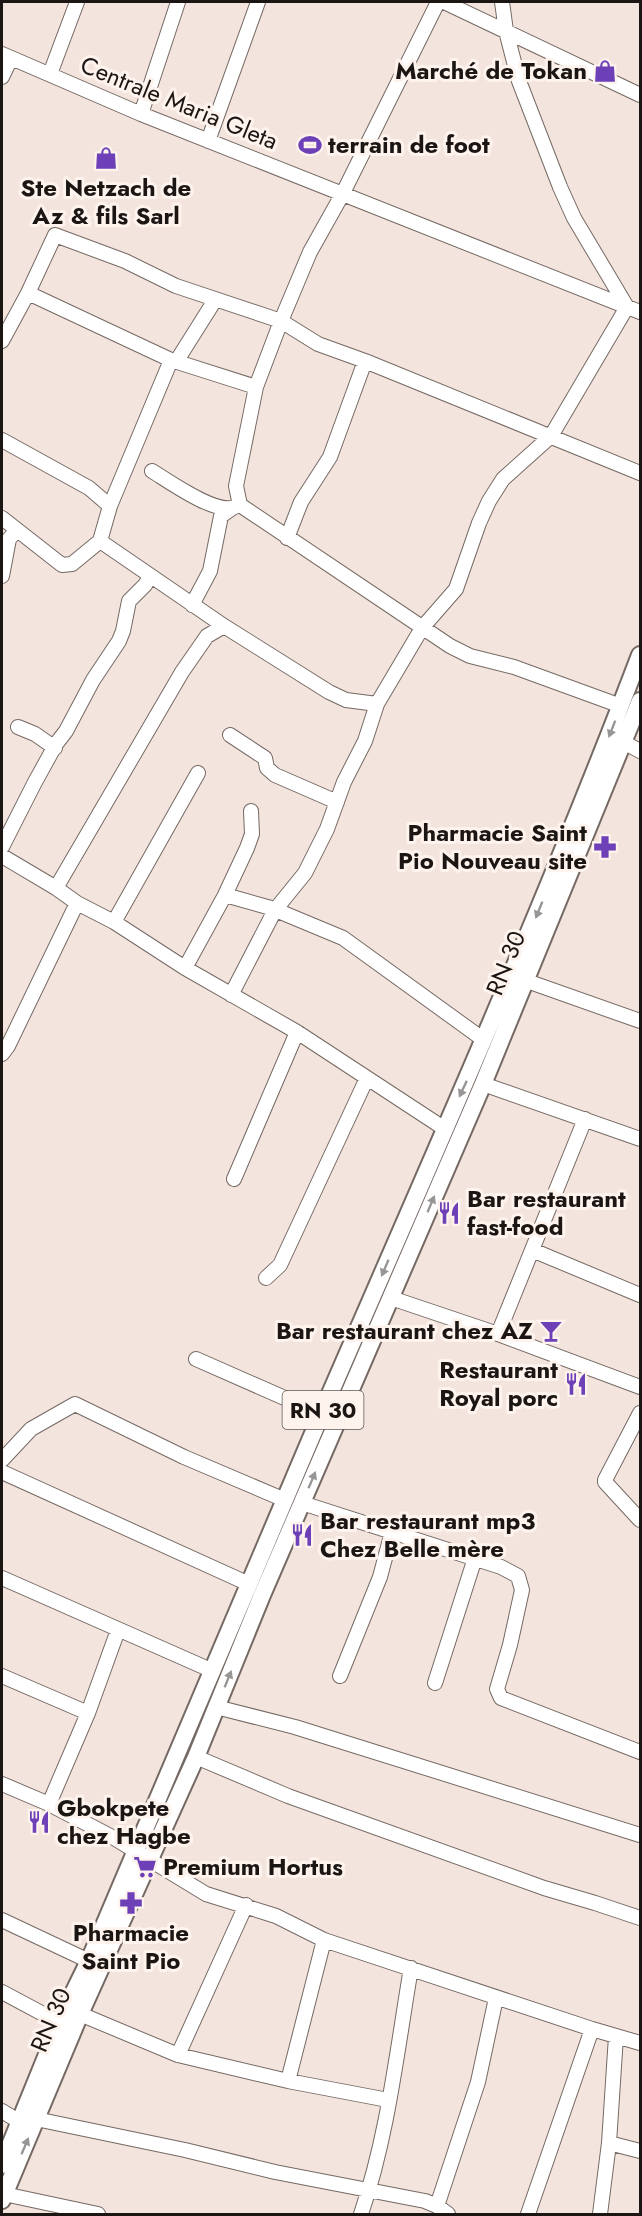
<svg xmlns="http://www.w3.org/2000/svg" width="642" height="2216" font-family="Jost,sans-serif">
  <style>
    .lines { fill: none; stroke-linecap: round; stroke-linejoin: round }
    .minor-casing { stroke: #756963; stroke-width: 16 }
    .major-casing { stroke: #756963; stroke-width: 20 }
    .minor { stroke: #fff; stroke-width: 14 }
    .major { stroke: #fff; stroke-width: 16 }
    .oneway { fill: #989695 }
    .labels { text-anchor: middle; stroke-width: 6; stroke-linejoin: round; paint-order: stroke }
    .shield { fill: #fef3ed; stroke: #5f5855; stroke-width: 1.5 }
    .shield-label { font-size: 22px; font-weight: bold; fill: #1b1614 }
    .poi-label { font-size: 24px; font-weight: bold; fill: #1b1614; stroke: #fef3ed; text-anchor: start }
    .street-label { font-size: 24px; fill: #1b1614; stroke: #fef3ed }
  </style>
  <rect width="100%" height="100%" fill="#f3e5de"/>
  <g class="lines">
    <!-- minor casing -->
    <g class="minor-casing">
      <path id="minor" d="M 438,2 L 343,193 L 310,252 L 281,321 L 256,387 L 236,486 L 240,505 L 450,646 L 470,656 L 514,667 L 621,706
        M 444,2 L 640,95
        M 2,54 L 141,114 L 640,312
        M 50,74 L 77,2
        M 2,77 L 11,58
        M 141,114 L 178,2
        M 208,141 L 258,2
        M 28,293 L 171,360 L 256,387
        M 2,341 L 28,293 L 55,235 L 125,261 L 176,286 L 281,321 L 318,344 L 365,361 L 640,473
        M 176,362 L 215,300
        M 2,440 L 89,488 L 110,506
        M 152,471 C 170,482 216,515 235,507
        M 2,518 L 62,565 L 72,564 L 100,541 L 110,506 L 171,360
        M 287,538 L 301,502 L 330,457 L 365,361
        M 100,541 L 224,626 L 329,692 L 346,700 L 377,704
        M 2,576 L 9,539 L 17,530
        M 192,605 L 210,571 L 221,516 L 231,509
        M 18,727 L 35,734 L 55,748
        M 230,735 L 265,758 L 267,768 L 275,775 L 337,802
        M 625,743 L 640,751
        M 2,847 L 35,782 L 56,744 L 66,731 L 93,680 L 119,641 L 123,631 L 129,601 L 145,585 L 150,577
        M 2,856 L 56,888 L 77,903 L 114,922 L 185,968 L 297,1032 L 445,1129
        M 56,888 L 182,672 L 207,636 L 224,626
        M 225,895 L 271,908 L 343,938 L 484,1040
        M 114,922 L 198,773
        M 185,968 L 225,895 L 247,848 L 252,834 L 251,811
        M 524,980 L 640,1021
        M 231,995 L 275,910 L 305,873 L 327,829 L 344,782 L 365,741 L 377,704 L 422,628 L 456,589 L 479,523 L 489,501 L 503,479 L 551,436 L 627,307 L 574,218 L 560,187 L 519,81 L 506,31 L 502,2
        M 2,1054 L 8,1046 L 77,903
        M 483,1084 L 640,1139
        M 234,1179 L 297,1032
        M 532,1250 L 640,1295
        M 266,1278 L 280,1265 L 367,1078
        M 391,1298 L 498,1334 L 640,1387
        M 498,1334 L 585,1119
        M 196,1359 L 321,1414
        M 640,1413 L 605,1480 L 605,1482 L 640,1520
        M 2,1460 L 31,1429 L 75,1404 L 184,1457 L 285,1500
        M 2,1472 L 249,1584
        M 302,1503 L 501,1567 L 518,1576 L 522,1590 L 510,1645 L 497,1689 L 501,1698 L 640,1752
        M 2,1578 L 213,1671
        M 2,1676 L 88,1713
        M 340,1676 L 380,1577 L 392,1532
        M 435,1683 L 475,1558
        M 216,1707 L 295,1727 L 640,1835
        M 196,1757 L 288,1796 L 544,1888 L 595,1903 L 640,1918
        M 2,1784 L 49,1804 L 114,1838 L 206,1894 L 276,1916 L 324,1940 L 592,2029 L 640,2043
        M 49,1804 L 88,1713 L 118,1630
        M 2,1920 L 89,1961
        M 2,1992 L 60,2023
        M 80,2014 L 178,2055 L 288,2081 L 388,2100
        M 178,2055 L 246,1905
        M 288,2081 L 324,1940
        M 2,2111 L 20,2122
        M 36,2119 L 185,2150 L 275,2172 L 425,2201 L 437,2206 L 448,2214
        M 609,2143 L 640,2151
        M 4,2194 L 98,2214
        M 437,2206 L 478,2082 L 496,1998
        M 361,2214 C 388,2135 397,2050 411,1968
        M 528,2214 L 592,2029
        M 600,2214 L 609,2143 L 616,2036"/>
    </g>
    <!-- major casing -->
    <g class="major-casing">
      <path id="major" d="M 2,2165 L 66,2008 L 89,1961 C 167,1777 244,1593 323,1410 C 432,1159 543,910 640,655
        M 2,2200 L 80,2014 L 196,1757 L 262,1595 L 483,1084 L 640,701"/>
    </g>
    <!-- minor -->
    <use href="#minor" class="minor"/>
    <!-- major -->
    <use href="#major" class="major"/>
  </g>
  <!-- one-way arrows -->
  <defs><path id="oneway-solid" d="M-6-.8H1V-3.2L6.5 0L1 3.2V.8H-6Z" transform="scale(1.5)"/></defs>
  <g class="oneway">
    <use href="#oneway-solid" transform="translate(612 729) rotate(111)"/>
    <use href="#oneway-solid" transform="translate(539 910) rotate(112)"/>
    <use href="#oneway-solid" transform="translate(463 1089) rotate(115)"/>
    <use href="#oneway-solid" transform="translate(431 1204) rotate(-67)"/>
    <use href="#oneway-solid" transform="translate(385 1268) rotate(113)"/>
    <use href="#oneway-solid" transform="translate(312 1480) rotate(-67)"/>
    <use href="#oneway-solid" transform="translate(228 1679) rotate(-68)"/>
    <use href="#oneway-solid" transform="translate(25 2146) rotate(-67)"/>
  </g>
  <!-- icons -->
  <defs>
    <g id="shop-bare" transform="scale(1.8)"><path d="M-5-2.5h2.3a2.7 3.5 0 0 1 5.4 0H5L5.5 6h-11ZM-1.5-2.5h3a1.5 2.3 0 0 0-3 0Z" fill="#6d40b8" stroke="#fef3ed" stroke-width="2.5" paint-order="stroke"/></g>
    <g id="stadium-bare" transform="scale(1.8)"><path d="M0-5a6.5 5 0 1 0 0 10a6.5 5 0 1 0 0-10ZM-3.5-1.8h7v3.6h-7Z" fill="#6d40b8" stroke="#fef3ed" stroke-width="2.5" paint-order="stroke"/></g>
    <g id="pharmacy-bare" transform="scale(1.8)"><path d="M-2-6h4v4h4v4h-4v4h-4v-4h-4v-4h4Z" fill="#6d40b8" stroke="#fef3ed" stroke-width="2.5" paint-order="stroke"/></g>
    <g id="restaurant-bare" transform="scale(1.8)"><path d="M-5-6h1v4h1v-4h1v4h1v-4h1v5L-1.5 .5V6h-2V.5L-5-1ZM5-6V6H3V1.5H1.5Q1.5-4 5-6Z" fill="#6d40b8" stroke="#fef3ed" stroke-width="2.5" paint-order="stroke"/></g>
    <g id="bar-bare" transform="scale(1.8)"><path d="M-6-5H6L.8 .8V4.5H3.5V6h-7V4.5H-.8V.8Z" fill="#6d40b8" stroke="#fef3ed" stroke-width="2.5" paint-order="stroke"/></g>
    <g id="supermarket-bare" transform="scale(1.8)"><path d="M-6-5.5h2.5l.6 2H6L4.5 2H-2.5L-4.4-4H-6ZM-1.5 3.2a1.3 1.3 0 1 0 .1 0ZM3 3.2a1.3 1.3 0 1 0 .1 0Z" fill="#6d40b8" stroke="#fef3ed" stroke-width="2.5" paint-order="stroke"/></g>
  </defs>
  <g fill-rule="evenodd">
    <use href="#shop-bare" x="605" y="71"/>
    <use href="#stadium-bare" x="310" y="145"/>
    <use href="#shop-bare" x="106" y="158"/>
    <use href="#pharmacy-bare" x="605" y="847"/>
    <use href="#restaurant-bare" x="449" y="1213"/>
    <use href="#bar-bare" x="551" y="1331"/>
    <use href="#restaurant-bare" x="576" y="1384"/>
    <use href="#restaurant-bare" x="302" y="1535"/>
    <use href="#restaurant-bare" x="39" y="1822"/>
    <use href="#supermarket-bare" x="145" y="1867"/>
    <use href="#pharmacy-bare" x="131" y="1903"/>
  </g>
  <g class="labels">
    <!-- shield labels -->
    <rect class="shield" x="282.5" y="1391" width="81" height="38" rx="4.5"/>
    <g class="shield-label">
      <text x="323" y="1418">RN 30</text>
    </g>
    <!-- poi labels -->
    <g class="poi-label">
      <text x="587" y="79" text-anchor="end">Marché de Tokan</text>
      <text x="328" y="153">terrain de foot</text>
      <text x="106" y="196" text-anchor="middle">Ste Netzach de<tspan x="106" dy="28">Az &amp; fils Sarl</tspan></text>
      <text x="587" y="841" text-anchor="end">Pharmacie Saint<tspan x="587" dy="28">Pio Nouveau site</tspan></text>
      <text x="467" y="1207">Bar restaurant<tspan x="467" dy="28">fast-food</tspan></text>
      <text x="533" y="1339" text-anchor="end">Bar restaurant chez AZ</text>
      <text x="558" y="1378" text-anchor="end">Restaurant<tspan x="558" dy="28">Royal porc</tspan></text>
      <text x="320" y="1529">Bar restaurant mp3<tspan x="320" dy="28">Chez Belle mère</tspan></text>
      <text x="57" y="1816">Gbokpete<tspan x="57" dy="28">chez Hagbe</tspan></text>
      <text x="163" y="1875">Premium Hortus</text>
      <text x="131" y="1941" text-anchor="middle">Pharmacie<tspan x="131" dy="28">Saint Pio</tspan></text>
    </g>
    <!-- street labels -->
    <g class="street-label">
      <text transform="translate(179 103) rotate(22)" y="8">Centrale Maria Gleta</text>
      <text transform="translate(506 963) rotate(-68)" y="8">RN 30</text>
      <text transform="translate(51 2020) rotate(-67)" y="8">RN 30</text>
    </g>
  </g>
  <!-- border -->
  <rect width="642" height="2216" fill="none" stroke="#1b1614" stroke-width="6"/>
</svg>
